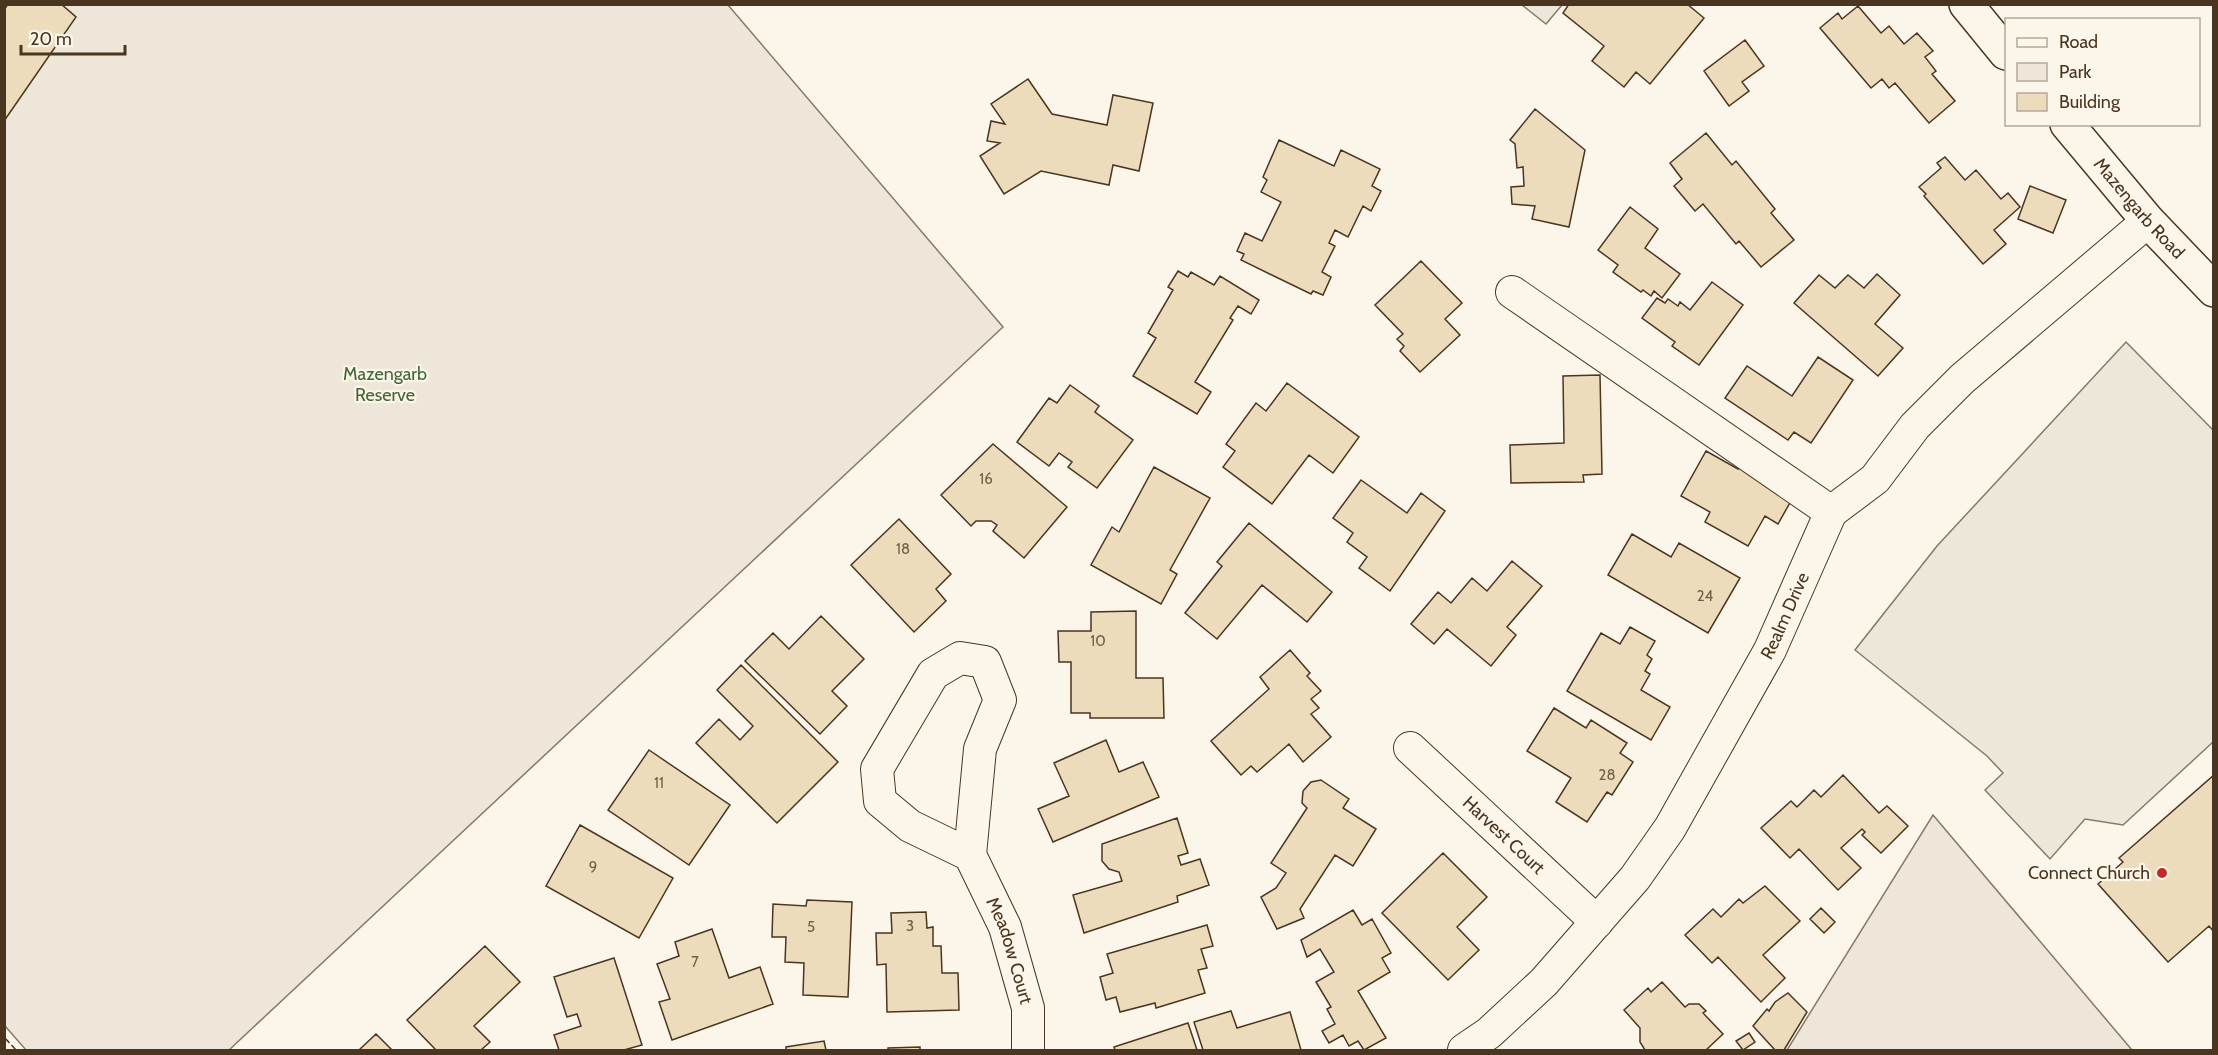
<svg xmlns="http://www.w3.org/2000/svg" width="2218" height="1055" font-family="Cabin,sans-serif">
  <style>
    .green { fill: #ede6d9; stroke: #887966; stroke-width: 1.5 }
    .parking { fill: #ede7d9; stroke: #887966; stroke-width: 1.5 }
    .building { fill: #ecdcbc; stroke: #4a3520; stroke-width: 1.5 }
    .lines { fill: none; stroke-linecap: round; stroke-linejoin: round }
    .minor-casing { stroke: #4a3520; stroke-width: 34 }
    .secondary-casing { stroke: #4a3520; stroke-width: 36 }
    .minor { stroke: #fbf6e9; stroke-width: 32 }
    .secondary { stroke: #fbf6e9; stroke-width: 33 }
    .fence { stroke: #4a3520; stroke-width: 1.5; stroke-dasharray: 8 3; stroke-linecap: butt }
    .poi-dot { fill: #c62828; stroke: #fbf6e9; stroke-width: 2 }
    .labels { text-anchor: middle; stroke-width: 4.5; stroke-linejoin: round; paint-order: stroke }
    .number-label { font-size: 15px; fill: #725f47 }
    .street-label { font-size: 18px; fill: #4a3520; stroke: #fbf6e9 }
    .park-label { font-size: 18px; fill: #436837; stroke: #fbf6e9 }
    .poi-label { font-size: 18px; fill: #4a3520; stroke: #fbf6e9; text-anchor: end }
  </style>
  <rect width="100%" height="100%" fill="#fbf6e9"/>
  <!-- green -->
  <path class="green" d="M 4,5 L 728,5 L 1003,327 L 229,1050 L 26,1050 L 5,1026 Z
    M 1933,815 L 2132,1050 L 1787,1050 Z"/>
  <!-- parking -->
  <path class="parking" d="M 1522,5 L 1562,5 L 1546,24 Z
    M 2126,342 L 2213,430 L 2213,742 L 2123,825 L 2085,819 L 2050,859 L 1985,790 L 2003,773 L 1987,756 L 1855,650 L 1937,546 Z"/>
  <!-- building -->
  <path class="building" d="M 8,4 L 61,4 L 76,17 L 4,121 L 4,10 Z
    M 1569,4 L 1687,4 L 1704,18 L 1650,84 L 1636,72 L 1624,87 L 1592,61 L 1604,46 L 1563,13 Z
    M 1858,6 L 1881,33 L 1889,26 L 1904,44 L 1917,33 L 1933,51 L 1925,57 L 1936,71 L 1932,74 L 1955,101 L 1929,123 L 1895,83 L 1889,88 L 1882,79 L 1871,88 L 1820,28 L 1838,13 L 1842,19 Z
    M 1745,40 L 1764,66 L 1742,82 L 1749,91 L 1729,106 L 1704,71 Z
    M 1028,79 L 1052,114 L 1107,125 L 1113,95 L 1153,103 L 1139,171 L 1113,165 L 1109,185 L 1041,171 L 1004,194 L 980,156 L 1000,143 L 987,141 L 991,121 L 1005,124 L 991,104 Z
    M 1535,109 L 1585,150 L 1569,227 L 1532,219 L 1535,206 L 1512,204 L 1511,187 L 1524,186 L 1523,167 L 1517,168 L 1515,144 L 1510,140 Z
    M 1706,133 L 1732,165 L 1736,161 L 1775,209 L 1771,213 L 1794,240 L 1761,267 L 1739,241 L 1736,244 L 1703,204 L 1695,211 L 1674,186 L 1682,179 L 1670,163 Z
    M 1279,140 L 1334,166 L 1341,150 L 1380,169 L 1372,186 L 1381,191 L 1371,211 L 1363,206 L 1348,237 L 1335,230 L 1329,243 L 1335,246 L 1322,272 L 1331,277 L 1323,295 L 1313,291 L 1311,294 L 1241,260 L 1244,254 L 1237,251 L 1245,233 L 1262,241 L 1281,202 L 1261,192 L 1267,180 L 1263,177 Z
    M 1945,157 L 1965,180 L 1976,170 L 2001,199 L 2008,193 L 2020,207 L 1994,230 L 2006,244 L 1983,264 L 1924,196 L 1926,194 L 1919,187 L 1941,168 L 1937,163 Z
    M 2030,186 L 2066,200 L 2053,233 L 2018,219 Z
    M 1630,207 L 1658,229 L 1645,248 L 1680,274 L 1662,298 L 1654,291 L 1651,296 L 1643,290 L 1641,292 L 1613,272 L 1618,265 L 1598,250 Z
    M 1421,261 L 1462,303 L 1445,319 L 1460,335 L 1420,372 L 1400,351 L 1404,346 L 1397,339 L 1403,334 L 1375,305 Z
    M 1178,271 L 1188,277 L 1191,272 L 1214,285 L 1220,276 L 1259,300 L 1251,314 L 1238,306 L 1230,318 L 1233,320 L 1195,382 L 1211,392 L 1197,414 L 1133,376 L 1156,338 L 1148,333 L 1173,290 L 1168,287 Z
    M 1877,274 L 1900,295 L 1875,324 L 1903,348 L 1878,376 L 1794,303 L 1819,275 L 1835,288 L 1848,275 L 1864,288 Z
    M 1712,282 L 1743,305 L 1699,365 L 1672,346 L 1675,342 L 1642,318 L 1657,298 L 1665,303 L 1668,299 L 1678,306 L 1680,302 L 1690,310 Z
    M 1818,357 L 1853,380 L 1811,443 L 1794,432 L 1788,440 L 1725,398 L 1747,366 L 1792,396 Z
    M 1600,375 L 1602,474 L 1583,475 L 1584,482 L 1511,483 L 1510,445 L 1564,443 L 1563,376 Z
    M 1287,383 L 1359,437 L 1333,473 L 1309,455 L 1272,504 L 1223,467 L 1235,451 L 1226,444 L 1256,403 L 1266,411 Z
    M 1070,385 L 1099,406 L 1095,412 L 1133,440 L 1097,488 L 1068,467 L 1072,462 L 1059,453 L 1049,466 L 1017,442 L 1049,398 L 1057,403 Z
    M 993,444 L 1067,507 L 1024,558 L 993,531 L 997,525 L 991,521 L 976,521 L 971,526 L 941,495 Z
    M 1706,451 L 1738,469 L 1743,462 L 1796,492 L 1778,524 L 1765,516 L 1748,546 L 1705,522 L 1710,512 L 1681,496 Z
    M 1154,467 L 1210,498 L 1170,570 L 1177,574 L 1161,604 L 1091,565 L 1112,527 L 1119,532 Z
    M 1361,480 L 1407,513 L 1421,493 L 1445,511 L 1390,591 L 1359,568 L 1367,557 L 1347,542 L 1353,533 L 1333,518 Z
    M 899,519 L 951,574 L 936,589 L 946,601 L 914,632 L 851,565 Z
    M 1249,523 L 1332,592 L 1307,622 L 1262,585 L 1217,639 L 1185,613 L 1222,566 L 1217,562 Z
    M 1632,534 L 1671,557 L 1679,543 L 1740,578 L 1708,633 L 1608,575 Z
    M 1512,561 L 1542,586 L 1507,627 L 1516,635 L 1491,666 L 1447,629 L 1434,644 L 1411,624 L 1438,592 L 1451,603 L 1472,578 L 1487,591 Z
    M 1136,611 L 1136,678 L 1163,678 L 1164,718 L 1090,718 L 1090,713 L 1071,713 L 1071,662 L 1059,662 L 1058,631 L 1091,631 L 1091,612 Z
    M 821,616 L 864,659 L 832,691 L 847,706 L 820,734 L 745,661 L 773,633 L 789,649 Z
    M 1630,627 L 1655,641 L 1647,655 L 1652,659 L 1645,671 L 1650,674 L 1641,690 L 1670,707 L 1651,740 L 1567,691 L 1601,633 L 1620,644 Z
    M 1290,650 L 1310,673 L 1307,676 L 1321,691 L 1311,699 L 1319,708 L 1311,714 L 1331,737 L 1303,762 L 1289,744 L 1257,772 L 1251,766 L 1241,775 L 1211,741 L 1269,689 L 1260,677 Z
    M 741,665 L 838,762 L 777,823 L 696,743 L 719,719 L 740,740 L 753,726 L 717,690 Z
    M 1554,708 L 1586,728 L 1591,720 L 1627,743 L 1620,753 L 1633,762 L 1612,795 L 1607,792 L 1587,822 L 1556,802 L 1571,778 L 1527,751 Z
    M 1106,740 L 1119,772 L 1143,762 L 1159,797 L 1053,842 L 1038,809 L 1069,796 L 1054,763 Z
    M 649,750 L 730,805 L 689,865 L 608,810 Z
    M 1843,775 L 1879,813 L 1887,806 L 1908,826 L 1881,853 L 1862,835 L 1865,832 L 1862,829 L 1841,848 L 1861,868 L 1838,890 L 1799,849 L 1790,858 L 1761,828 L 1791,801 L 1797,807 L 1814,790 L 1821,797 Z
    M 2214,775 L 2214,932 L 2209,926 L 2168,962 L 2098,884 L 2123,862 L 2119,858 Z
    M 1321,780 L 1349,799 L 1343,808 L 1376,829 L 1353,866 L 1335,855 L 1300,909 L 1304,918 L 1277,929 L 1261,897 L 1276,888 L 1286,873 L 1271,863 L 1307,808 L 1302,803 L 1303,791 L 1311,782 Z
    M 1177,818 L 1188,853 L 1178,856 L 1181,865 L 1200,859 L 1209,885 L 1177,896 L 1178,902 L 1084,933 L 1073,895 L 1122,881 L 1119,872 L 1109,869 L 1102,861 L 1102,844 Z
    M 580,825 L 673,878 L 639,938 L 546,886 Z
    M 1443,853 L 1487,897 L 1457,927 L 1479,950 L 1448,980 L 1382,913 Z
    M 1765,886 L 1800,921 L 1763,955 L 1785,978 L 1761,1002 L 1718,957 L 1712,963 L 1685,935 L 1713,909 L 1721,917 L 1739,899 L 1743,903 Z
    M 807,900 L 852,902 L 848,997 L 803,995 L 804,963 L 785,962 L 786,937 L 772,937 L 773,904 L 806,906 Z
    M 1821,908 L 1835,922 L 1824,933 L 1810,919 Z
    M 1353,910 L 1362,925 L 1372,919 L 1391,953 L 1382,958 L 1390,972 L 1358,991 L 1386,1038 L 1364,1050 L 1358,1041 L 1349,1046 L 1343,1035 L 1329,1043 L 1322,1031 L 1335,1024 L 1327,1009 L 1331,1007 L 1316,982 L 1334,972 L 1320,949 L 1307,957 L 1301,940 Z
    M 926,912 L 927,928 L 933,927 L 933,946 L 941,946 L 942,973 L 958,973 L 959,1010 L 887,1012 L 886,964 L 877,965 L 876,933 L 892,933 L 891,913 Z
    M 1207,925 L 1213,946 L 1201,949 L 1207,968 L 1198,970 L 1205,993 L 1156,1008 L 1155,1003 L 1120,1012 L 1116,997 L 1106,1000 L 1100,977 L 1113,973 L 1107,954 Z
    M 712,929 L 729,978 L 760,967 L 773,1004 L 672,1040 L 659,1002 L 670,999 L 657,964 L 679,956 L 675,942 Z
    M 485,946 L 520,982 L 474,1026 L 490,1042 L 481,1050 L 436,1050 L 407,1020 Z
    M 614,958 L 642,1045 L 624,1050 L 559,1050 L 554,1035 L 581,1026 L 577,1014 L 567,1017 L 554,977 Z
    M 1662,982 L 1685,1007 L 1689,1004 L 1699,1004 L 1706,1011 L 1703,1013 L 1723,1034 L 1706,1050 L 1645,1050 L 1640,1042 L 1640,1028 L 1624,1010 L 1648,988 L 1651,992 Z
    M 1788,993 L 1807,1012 L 1784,1050 L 1775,1050 L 1753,1026 L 1767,1009 L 1769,1011 L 1775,1002 Z
    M 1231,1011 L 1237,1028 L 1290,1012 L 1301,1050 L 1203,1050 L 1194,1022 Z
    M 1188,1023 L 1197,1050 L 1115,1050 L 1114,1047 Z
    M 1749,1033 L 1755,1042 L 1743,1050 L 1736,1041 Z
    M 376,1034 L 392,1050 L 359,1050 Z
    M 824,1041 L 826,1050 L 786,1050 L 786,1047 Z
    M 920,1047 L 920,1050 L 888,1050 L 888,1048 Z"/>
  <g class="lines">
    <!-- minor casing -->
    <g class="minor-casing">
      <g id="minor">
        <path d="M 1512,292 L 1831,512"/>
        <path id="s1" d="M 1410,748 L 1597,922"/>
        <path id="s2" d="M 970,855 L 910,826 L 880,801 L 877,769 L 933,674 L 960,658 L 985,662 L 1000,700 L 980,749 L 970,855 L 1005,927 L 1028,1008 L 1028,1050"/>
        <path id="s3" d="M 1464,1050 L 1489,1033 L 1544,982 L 1635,878 L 1670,828 L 1770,650 L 1831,512 L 1875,479 L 1915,426 L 1962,379 L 2148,221"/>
      </g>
    </g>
    <!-- secondary casing -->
    <g class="secondary-casing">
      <g id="secondary">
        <path d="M 1966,4 L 2006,53"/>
        <path id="s4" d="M 2067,124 L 2148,221 L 2214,290"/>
      </g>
    </g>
    <!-- minor -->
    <use href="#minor" class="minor"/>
    <!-- secondary -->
    <use href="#secondary" class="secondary"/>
    <!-- fence -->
    <path class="fence" d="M 4,1037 L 16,1050"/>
  </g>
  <!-- markers -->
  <circle class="poi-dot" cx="2162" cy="873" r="6"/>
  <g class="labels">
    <!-- number labels -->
    <g class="number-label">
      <text x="986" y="484">16</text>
      <text x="903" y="554">18</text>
      <text x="1705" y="601">24</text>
      <text x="1098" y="646">10</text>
      <text x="1607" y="780">28</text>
      <text x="659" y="788">11</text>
      <text x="593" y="872">9</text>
      <text x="910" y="931">3</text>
      <text x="811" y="932">5</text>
      <text x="695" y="967">7</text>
    </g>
    <!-- street labels -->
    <g class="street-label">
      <text dy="6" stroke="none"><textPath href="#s4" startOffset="111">Mazengarb Road</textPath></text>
      <text dy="6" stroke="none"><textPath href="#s3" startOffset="546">Realm Drive</textPath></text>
      <text dy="6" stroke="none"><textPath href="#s1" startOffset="128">Harvest Court</textPath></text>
      <text dy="6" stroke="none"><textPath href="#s2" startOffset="609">Meadow Court</textPath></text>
    </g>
    <!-- park labels -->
    <g class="park-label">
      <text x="385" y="380">Mazengarb<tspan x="385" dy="21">Reserve</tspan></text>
    </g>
    <!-- poi labels -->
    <g class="poi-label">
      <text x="2150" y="879">Connect Church</text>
    </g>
  </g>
  <!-- border -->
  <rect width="2218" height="1055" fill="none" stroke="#4a3520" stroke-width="12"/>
  <!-- legend -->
  <rect x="2005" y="18" width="195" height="108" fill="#fbf6e9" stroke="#b4a999" stroke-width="1.5"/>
  <rect x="2017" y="38" width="30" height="9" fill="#fbf6e9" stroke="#b4a999" stroke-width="1.5"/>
  <text x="2059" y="48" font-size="18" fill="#4a3520">Road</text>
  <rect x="2017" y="63" width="30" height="18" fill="#ede6d9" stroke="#b4a999" stroke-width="1.5"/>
  <text x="2059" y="78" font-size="18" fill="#4a3520">Park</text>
  <rect x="2017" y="93" width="30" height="18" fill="#ecdcbc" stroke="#b4a999" stroke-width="1.5"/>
  <text x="2059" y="108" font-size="18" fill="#4a3520">Building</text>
  <!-- scale -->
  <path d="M21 45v9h104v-9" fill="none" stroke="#4a3520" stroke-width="3"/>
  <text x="30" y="45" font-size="18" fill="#4a3520" stroke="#fbf6e9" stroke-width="4.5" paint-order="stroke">20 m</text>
</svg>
